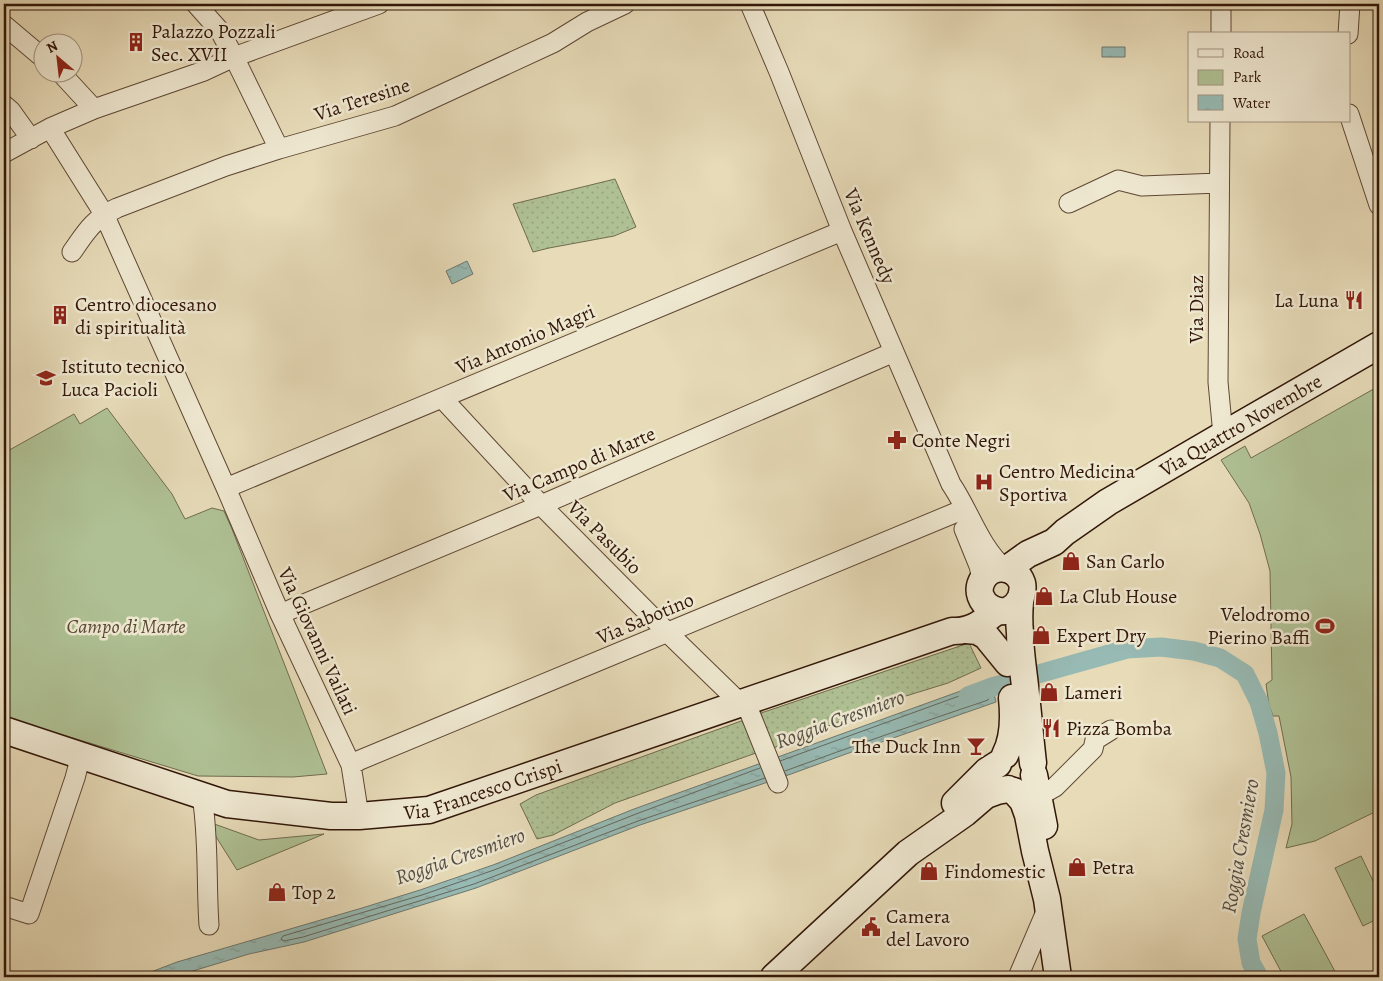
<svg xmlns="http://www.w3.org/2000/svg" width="1383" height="981" font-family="Alegreya,serif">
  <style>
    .grass { fill: url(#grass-dots); stroke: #706c4e }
    .park { fill: #afc194; stroke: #706c4e }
    .water { fill: url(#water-ripples); stroke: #6e786f }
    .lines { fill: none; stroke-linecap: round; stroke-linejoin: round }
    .shore { stroke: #64685e; stroke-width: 1 }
    .canal { stroke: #97bab4; stroke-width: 19 }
    .street-casing { stroke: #5e4734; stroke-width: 21 }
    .secondary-casing { stroke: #311608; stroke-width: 29 }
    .street { stroke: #efe8d1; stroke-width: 19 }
    .secondary { stroke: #efe8d1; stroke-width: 26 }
    .labels { text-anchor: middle; stroke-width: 5; stroke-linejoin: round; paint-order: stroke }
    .poi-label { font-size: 20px; fill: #311608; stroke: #efe8d1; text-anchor: start }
    .street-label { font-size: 20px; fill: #311608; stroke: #efe8d1 }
    .park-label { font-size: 20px; font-style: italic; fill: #574932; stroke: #efe8d1 }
    .water-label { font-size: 21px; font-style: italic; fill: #554f44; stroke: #efe8d1 }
  </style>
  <defs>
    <pattern id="grass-dots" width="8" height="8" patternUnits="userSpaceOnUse" patternTransform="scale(1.25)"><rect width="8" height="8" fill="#afc194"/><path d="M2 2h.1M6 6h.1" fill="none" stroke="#97a57e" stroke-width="1.8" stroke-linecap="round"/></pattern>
    <pattern id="water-ripples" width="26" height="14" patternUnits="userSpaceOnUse" patternTransform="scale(1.25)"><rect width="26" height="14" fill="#97bab4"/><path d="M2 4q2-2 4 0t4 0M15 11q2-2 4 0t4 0" fill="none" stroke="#839f99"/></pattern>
  </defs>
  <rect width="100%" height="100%" fill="#e7dbb8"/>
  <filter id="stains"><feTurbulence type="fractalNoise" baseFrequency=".004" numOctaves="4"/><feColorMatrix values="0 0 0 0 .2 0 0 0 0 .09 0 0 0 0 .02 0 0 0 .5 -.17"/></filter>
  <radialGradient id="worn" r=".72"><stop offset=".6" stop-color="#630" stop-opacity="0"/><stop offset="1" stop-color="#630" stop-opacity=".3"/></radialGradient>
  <!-- grass -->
  <path class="grass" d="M 615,179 L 636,227 L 614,236 L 549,248 L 533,252 L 513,204 Z
    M 969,643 L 981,668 L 948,683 L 893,700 L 771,749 L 761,713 Z
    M 744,720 L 756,753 L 615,803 L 553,835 L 537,839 L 520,804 L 536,795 Z"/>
  <!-- park -->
  <path class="park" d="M 1379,386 L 1379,810 L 1315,841 L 1286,848 L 1292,824 L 1291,777 L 1279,716 L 1273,716 L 1269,705 L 1266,684 L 1272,680 L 1270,571 L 1260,534 L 1249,503 L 1221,460 L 1245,446 L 1251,458 Z
    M 107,408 L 172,494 L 185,519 L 212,508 L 224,511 L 232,529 L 327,774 L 293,777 L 198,776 L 4,717 L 4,453 L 74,414 L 80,424 Z
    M 206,821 L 259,840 L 324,834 L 237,870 Z
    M 1361,856 L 1379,893 L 1379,918 L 1363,926 L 1335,868 Z
    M 1304,914 L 1338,977 L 1284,977 L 1262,936 Z"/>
  <!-- water -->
  <path class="water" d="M 1102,47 L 1125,47 L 1125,57 L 1102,57 Z
    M 467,261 L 473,274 L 452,284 L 446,271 Z
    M 991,680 L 996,702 L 876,744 L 857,750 L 780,778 L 640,825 L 476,888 L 304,942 L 249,954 L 173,977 L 138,977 L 177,962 L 362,908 L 420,890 L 493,865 L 634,809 Z"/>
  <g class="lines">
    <!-- shore -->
    <path class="shore" d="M 780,761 L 984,687 L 987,689 L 989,697 L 988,700 C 920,723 852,746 785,771
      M 760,768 L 636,814 L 494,870 L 422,895 L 283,936 L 281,939 L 284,941 L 303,937 L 474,884 L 638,821 L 765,778"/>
    <!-- canal -->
    <path class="canal" d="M 968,696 L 992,687 L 1127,649 L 1161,647 L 1194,651 L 1220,658 L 1245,674 L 1259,702 L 1268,733 L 1276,773 L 1274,810 L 1251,913 L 1247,939 L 1251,963 L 1259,977"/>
    <!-- street casing -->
    <g class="street-casing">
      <path id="street" d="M 196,4 L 220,31 L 234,57 L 279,149
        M 750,4 L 779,72 L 842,231 L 951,484 C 970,512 979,546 1005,569
        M 4,25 L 42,57
        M 1221,34 L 1221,4
        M 1348,34 L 1350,4
        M 60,72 L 94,109
        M 4,105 L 11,111 L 31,139
        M 1349,114 L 1379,205
        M 1220,121 L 1218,382 L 1223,435
        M 50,128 L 104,214 L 226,488 L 280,614 L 351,765 L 359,816
        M 4,153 L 50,128 L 94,109 L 204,71 L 234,57 L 379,4
        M 1069,203 L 1118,180 L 1142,186 L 1219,183
        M 72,252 C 86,232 93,219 117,208 L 226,166 L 279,149 L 395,116 L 553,43 L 587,22 L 625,4
        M 442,398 L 541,505 L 668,633 L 740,703
        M 226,488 L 842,231
        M 964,529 L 979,566 L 982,579
        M 280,614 L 541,505 L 894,352
        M 745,701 L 778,783
        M 351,765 L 360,760 L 957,512
        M 202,796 C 209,838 206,882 209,925
        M 1039,796 L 1055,787 L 1093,749 L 1095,740 L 1111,730
        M 4,906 L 29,914 L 75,778 L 81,755
        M 1018,977 L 1048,907"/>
    </g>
    <!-- secondary casing -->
    <g class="secondary-casing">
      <g id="secondary">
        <path id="s1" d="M 1007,569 L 1028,554 L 1054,542 L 1065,532 L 1108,502 L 1223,435 L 1379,345"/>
        <path d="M 1020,599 C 1007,626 968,603 983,579 C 992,563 1016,566 1022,583 C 1024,590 1021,595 1020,602 C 1019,612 1019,622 1020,633 C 1020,650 1023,668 1025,686 C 1028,711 1030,737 1033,763"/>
        <path d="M 967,630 L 977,631 L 986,636 L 1008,663"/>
        <path id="s2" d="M 4,730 L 227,804 L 331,816 L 359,816 L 429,810 L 952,631 C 971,632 982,623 997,611"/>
        <path d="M 1005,755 C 1014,738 1014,717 1012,698"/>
        <path d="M 1034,775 L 1044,826"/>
        <path d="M 1014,791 L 1023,801 L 1028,815 L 1035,851 L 1047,899 L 1058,977"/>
        <path d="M 955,803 L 987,771 L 998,764"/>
        <path d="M 774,977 L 908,853 L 965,813 L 986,795 L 997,791 L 1008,789"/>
      </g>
    </g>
    <!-- street -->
    <use href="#street" class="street"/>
    <!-- secondary -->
    <use href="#secondary" class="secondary"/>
  </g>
  <!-- icons -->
  <defs>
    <g id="building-bare" transform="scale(1.5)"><path d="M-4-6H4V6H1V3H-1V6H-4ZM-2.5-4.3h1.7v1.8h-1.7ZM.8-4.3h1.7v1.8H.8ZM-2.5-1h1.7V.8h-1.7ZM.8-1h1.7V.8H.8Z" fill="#8f2418" stroke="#efe8d1" stroke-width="2.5" paint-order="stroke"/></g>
    <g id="restaurant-bare" transform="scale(1.5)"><path d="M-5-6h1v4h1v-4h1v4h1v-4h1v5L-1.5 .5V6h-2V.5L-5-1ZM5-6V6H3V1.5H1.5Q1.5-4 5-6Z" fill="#8f2418" stroke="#efe8d1" stroke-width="2.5" paint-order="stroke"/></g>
    <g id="school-bare" transform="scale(1.5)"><path d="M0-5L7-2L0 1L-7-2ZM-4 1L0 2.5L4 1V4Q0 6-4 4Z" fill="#8f2418" stroke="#efe8d1" stroke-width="2.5" paint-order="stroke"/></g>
    <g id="pharmacy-bare" transform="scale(1.5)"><path d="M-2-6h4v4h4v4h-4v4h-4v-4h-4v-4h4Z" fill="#8f2418" stroke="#efe8d1" stroke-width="2.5" paint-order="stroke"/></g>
    <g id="hospital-bare" transform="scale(1.5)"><path d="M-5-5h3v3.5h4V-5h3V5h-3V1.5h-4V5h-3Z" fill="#8f2418" stroke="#efe8d1" stroke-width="2.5" paint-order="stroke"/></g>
    <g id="shop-bare" transform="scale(1.5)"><path d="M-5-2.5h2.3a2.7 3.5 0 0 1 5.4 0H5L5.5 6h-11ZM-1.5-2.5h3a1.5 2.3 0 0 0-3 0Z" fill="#8f2418" stroke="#efe8d1" stroke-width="2.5" paint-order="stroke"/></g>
    <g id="stadium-bare" transform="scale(1.5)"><path d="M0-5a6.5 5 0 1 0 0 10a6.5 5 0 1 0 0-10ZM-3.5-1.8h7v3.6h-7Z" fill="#8f2418" stroke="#efe8d1" stroke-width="2.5" paint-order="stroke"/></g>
    <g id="bar-bare" transform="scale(1.5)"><path d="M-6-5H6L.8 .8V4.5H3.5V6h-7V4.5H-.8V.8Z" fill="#8f2418" stroke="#efe8d1" stroke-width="2.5" paint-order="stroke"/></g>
    <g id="civic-bare" transform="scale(1.5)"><path d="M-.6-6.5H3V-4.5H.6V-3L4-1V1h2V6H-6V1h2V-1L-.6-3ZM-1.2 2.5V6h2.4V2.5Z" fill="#8f2418" stroke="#efe8d1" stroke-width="2.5" paint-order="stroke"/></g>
  </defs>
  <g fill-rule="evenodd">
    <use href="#building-bare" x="136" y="42"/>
    <use href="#restaurant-bare" x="1354" y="300"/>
    <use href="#building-bare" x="60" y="315"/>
    <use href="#school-bare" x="46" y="378"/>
    <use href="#pharmacy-bare" x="897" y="440"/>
    <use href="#hospital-bare" x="984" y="482"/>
    <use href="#shop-bare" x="1071" y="561"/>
    <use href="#shop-bare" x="1044" y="596"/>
    <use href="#stadium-bare" x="1325" y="626"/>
    <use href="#shop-bare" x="1041" y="635"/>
    <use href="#shop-bare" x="1049" y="692"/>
    <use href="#restaurant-bare" x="1051" y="728"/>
    <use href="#bar-bare" x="976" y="746"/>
    <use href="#shop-bare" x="1077" y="867"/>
    <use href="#shop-bare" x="929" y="871"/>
    <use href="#shop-bare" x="277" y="892"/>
    <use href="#civic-bare" x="871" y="927"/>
  </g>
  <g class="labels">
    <!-- poi labels -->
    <g class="poi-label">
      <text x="151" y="38">Palazzo Pozzali<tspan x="151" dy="23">Sec. XVII</tspan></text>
      <text x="1339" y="307" text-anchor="end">La Luna</text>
      <text x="75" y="311">Centro diocesano<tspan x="75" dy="23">di spiritualità</tspan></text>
      <text x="61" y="373">Istituto tecnico<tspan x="61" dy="23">Luca Pacioli</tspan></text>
      <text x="912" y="447">Conte Negri</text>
      <text x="999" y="478">Centro Medicina<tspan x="999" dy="23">Sportiva</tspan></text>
      <text x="1086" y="568">San Carlo</text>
      <text x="1059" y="603">La Club House</text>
      <text x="1310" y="621" text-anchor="end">Velodromo<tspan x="1310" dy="23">Pierino Baffi</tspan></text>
      <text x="1056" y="642">Expert Dry</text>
      <text x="1064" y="699">Lameri</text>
      <text x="1066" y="735">Pizza Bomba</text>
      <text x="961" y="753" text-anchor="end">The Duck Inn</text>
      <text x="1092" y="874">Petra</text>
      <text x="944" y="878">Findomestic</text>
      <text x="292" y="899">Top 2</text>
      <text x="886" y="923">Camera<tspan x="886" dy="23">del Lavoro</tspan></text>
    </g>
    <!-- street labels -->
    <g class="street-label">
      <text transform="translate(362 99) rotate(-18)" y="7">Via Teresine</text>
      <text transform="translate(870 236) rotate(67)" y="7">Via Kennedy</text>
      <text transform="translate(1196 309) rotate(-90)" y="7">Via Diaz</text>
      <text transform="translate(525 339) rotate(-23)" y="7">Via Antonio Magri</text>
      <text dy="7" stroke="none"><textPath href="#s1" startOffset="275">Via Quattro Novembre</textPath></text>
      <text transform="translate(579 464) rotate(-23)" y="7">Via Campo di Marte</text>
      <text transform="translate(605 537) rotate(45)" y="7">Via Pasubio</text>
      <text transform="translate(645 618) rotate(-23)" y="7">Via Sabotino</text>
      <text transform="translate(318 641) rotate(65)" y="7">Via Giovanni Vailati</text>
      <text dy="7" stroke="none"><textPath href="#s2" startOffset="495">Via Francesco Crispi</textPath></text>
    </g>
    <!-- park labels -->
    <g class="park-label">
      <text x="126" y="633">Campo di Marte</text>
    </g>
    <!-- water labels -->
    <g class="water-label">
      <text transform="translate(840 719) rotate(-20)" y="7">Roggia Cresmiero</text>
      <text transform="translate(1240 846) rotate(-80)" y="7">Roggia Cresmiero</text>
      <text transform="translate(460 856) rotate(-19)" y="7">Roggia Cresmiero</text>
    </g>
  </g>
  <!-- margin -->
  <rect width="1383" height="981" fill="none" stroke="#e7dbb8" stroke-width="20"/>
  <rect x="5" y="5" width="1373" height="971" fill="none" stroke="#311608" stroke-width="2.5"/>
  <rect x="10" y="10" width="1363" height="961" fill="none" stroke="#311608"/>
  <!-- legend -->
  <rect x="1188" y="32" width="162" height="90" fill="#efe8d1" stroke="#a39481"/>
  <rect x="1198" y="49" width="25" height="8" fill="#efe8d1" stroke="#a39481"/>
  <text x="1233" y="58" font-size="15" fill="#311608">Road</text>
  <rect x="1198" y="70" width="25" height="15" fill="#afc194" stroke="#a39481"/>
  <text x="1233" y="82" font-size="15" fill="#311608">Park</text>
  <rect x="1198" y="95" width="25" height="15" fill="url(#water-ripples)" stroke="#a39481"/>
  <text x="1233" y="108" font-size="15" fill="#311608">Water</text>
  <!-- north arrow -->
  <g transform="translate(58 58) rotate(332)"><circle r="24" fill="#efe8d1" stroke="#a39481"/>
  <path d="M0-4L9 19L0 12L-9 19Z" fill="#8f2418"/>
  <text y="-8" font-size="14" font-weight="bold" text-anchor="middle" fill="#311608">N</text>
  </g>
  <rect width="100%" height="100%" filter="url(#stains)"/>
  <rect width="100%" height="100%" fill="url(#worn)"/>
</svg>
